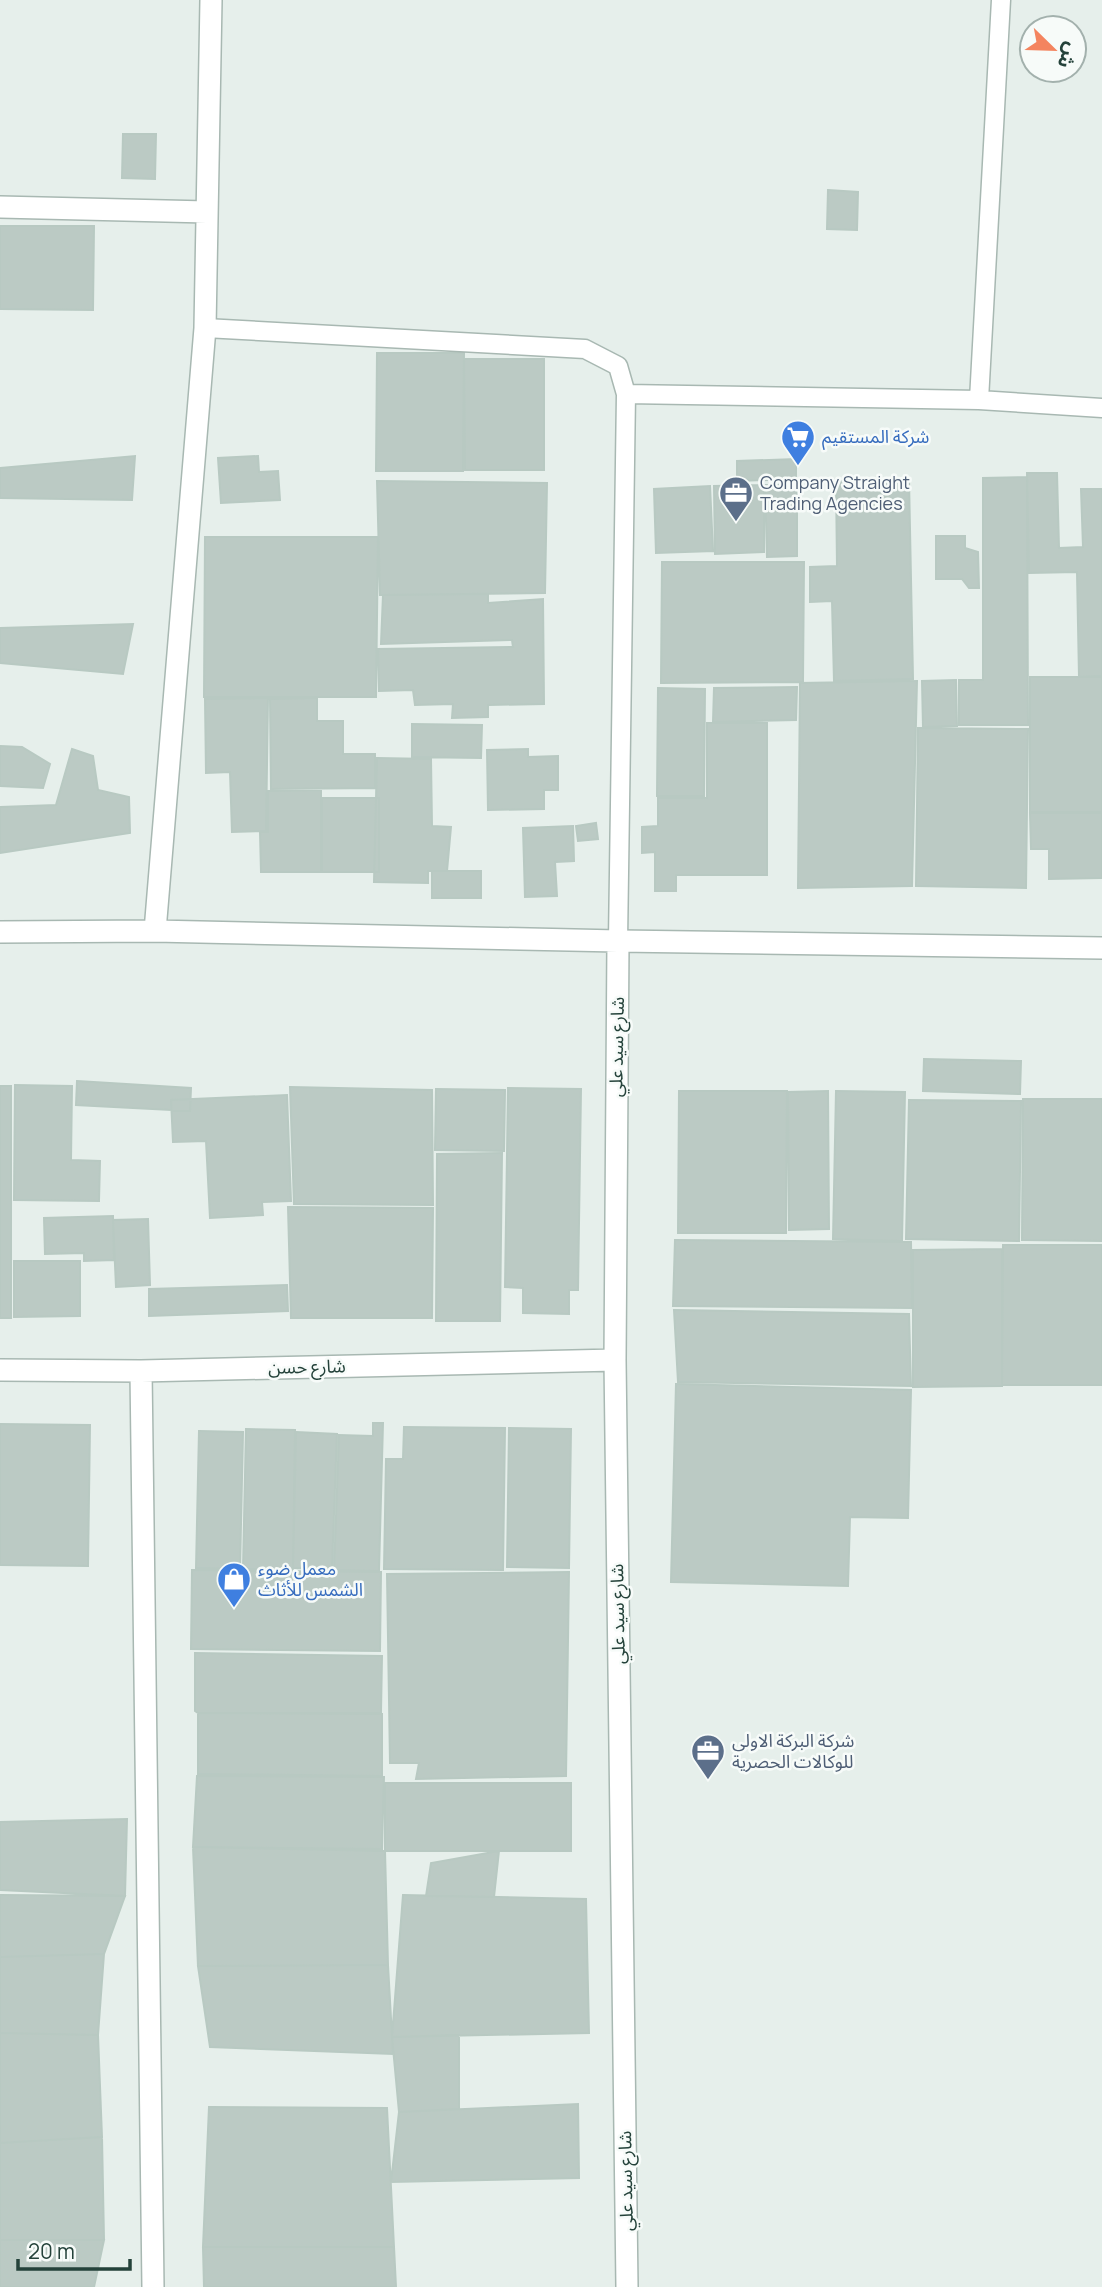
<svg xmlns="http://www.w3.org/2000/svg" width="1102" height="2287" font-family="Manrope,'Noto Sans Arabic',sans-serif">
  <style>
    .building { fill: #bbcac4; stroke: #b8c9c2; stroke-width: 2 }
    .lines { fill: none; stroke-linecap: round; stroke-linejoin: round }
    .service-casing { stroke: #a8b8b2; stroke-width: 21 }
    .minor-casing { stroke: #a8b8b2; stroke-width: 24 }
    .service { stroke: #fff; stroke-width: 18 }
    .minor { stroke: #fff; stroke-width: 21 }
    .labels { text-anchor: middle; stroke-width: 5; stroke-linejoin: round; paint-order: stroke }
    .shop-label { font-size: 18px; fill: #366cbe; stroke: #f7fbf9; text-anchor: start }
    .service-label { font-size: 18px; fill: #4e5e75; stroke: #f7fbf9; text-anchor: start }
    .street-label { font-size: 18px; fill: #24423a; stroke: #f7fbf9 }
  </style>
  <rect width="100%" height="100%" fill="#e6efeb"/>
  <!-- building -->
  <path class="building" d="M 123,134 L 156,134 L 155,179 L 122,178 Z
    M 828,190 L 858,192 L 857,230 L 827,229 Z
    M 0,226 L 94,226 L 93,310 L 0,309 Z
    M 377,353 L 464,353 L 463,471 L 376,471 Z
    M 464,359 L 544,359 L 544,470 L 465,470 Z
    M 135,456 L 132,500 L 0,498 L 0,468 Z
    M 258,456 L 259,472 L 278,471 L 280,500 L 221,503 L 218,458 Z
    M 796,459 L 796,479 L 737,481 L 737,461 Z
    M 1027,473 L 1057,473 L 1059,548 L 1083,547 L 1081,489 L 1102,489 L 1102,676 L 1079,677 L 1077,572 L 1029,573 Z
    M 1027,477 L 1028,725 L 959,725 L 959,680 L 983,680 L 983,478 Z
    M 909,479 L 913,679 L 834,681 L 832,601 L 810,602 L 810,567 L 837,566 L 836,481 Z
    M 377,481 L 547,483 L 545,593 L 380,595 Z
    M 764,485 L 764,552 L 715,554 L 714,486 Z
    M 765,485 L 797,485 L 797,556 L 767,557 Z
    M 710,486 L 713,551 L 656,553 L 654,489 Z
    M 936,536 L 965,536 L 965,548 L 978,552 L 979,588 L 969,588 L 962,579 L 936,579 Z
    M 205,537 L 378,537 L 376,697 L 204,697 Z
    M 662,562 L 804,562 L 803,682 L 661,683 Z
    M 488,594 L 488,603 L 543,599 L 544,704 L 488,705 L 488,717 L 452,718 L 453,704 L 415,705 L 413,690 L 379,691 L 378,649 L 513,647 L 512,640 L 381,644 L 383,595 Z
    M 133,624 L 123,674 L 0,663 L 0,628 Z
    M 1030,677 L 1102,677 L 1102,812 L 1030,812 Z
    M 956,680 L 957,726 L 923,727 L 922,681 Z
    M 917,681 L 912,886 L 798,888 L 800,683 Z
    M 797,687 L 796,720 L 713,722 L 714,688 Z
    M 658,688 L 705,689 L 704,796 L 657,796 Z
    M 268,698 L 266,831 L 232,832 L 230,772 L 206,773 L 205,699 Z
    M 317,698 L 317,721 L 343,721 L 343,754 L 375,754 L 375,788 L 271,789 L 270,699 Z
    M 707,723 L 767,723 L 767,875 L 676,875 L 676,891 L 655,891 L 655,852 L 642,853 L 642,827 L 658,826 L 658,798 L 707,798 Z
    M 412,724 L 482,725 L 481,758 L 412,757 Z
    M 918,728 L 1028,729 L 1026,888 L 916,886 Z
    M 0,746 L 22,747 L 50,764 L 43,788 L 0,786 Z
    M 72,749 L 93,756 L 98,790 L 129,797 L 130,833 L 0,853 L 0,807 L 56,805 Z
    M 528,749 L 528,757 L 558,756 L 558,790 L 544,790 L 544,809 L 488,810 L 487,750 Z
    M 377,758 L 431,759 L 432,826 L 451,827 L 447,871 L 428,871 L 428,883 L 374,882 Z
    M 321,790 L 321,872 L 261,872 L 260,832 L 268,832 L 268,791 Z
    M 322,798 L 379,798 L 379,872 L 322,872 Z
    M 1030,813 L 1102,813 L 1102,878 L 1049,879 L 1049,849 L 1031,849 Z
    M 596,823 L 598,839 L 578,841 L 576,826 Z
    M 573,826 L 574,861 L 555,862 L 557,896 L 525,897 L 523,828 Z
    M 432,871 L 481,871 L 481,898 L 432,898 Z
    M 924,1059 L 1021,1061 L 1020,1094 L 923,1091 Z
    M 77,1081 L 191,1088 L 190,1111 L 76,1105 Z
    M 15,1085 L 72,1086 L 71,1160 L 100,1161 L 99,1201 L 14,1200 Z
    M 0,1086 L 11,1086 L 11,1318 L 0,1318 Z
    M 290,1087 L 432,1090 L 433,1205 L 294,1204 Z
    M 508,1088 L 581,1089 L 578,1290 L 569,1290 L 569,1314 L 523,1313 L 523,1288 L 505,1287 Z
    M 436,1089 L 505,1090 L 504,1151 L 435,1150 Z
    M 679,1091 L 787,1091 L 786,1233 L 678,1233 Z
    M 828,1091 L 829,1229 L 789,1230 L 788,1092 Z
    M 836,1091 L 905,1092 L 902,1241 L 833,1239 Z
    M 287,1095 L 291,1201 L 262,1202 L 263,1215 L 210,1218 L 206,1141 L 173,1142 L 171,1100 Z
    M 1023,1099 L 1102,1099 L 1102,1241 L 1022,1240 Z
    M 909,1100 L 1021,1101 L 1019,1241 L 906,1239 Z
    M 502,1153 L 500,1321 L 436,1321 L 437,1154 Z
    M 288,1207 L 433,1208 L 432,1318 L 291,1318 Z
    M 113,1216 L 114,1260 L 84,1261 L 84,1253 L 45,1254 L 44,1218 Z
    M 148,1219 L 150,1285 L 116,1287 L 113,1220 Z
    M 675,1240 L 911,1242 L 912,1308 L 673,1306 Z
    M 1003,1245 L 1102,1245 L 1102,1385 L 1002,1385 Z
    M 1002,1249 L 1002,1386 L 913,1387 L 913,1250 Z
    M 14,1261 L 80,1261 L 80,1316 L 14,1317 Z
    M 287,1285 L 288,1311 L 149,1316 L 149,1289 Z
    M 674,1310 L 909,1314 L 911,1386 L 678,1382 Z
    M 676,1384 L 911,1390 L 908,1518 L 850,1517 L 848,1586 L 671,1582 Z
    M 373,1423 L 383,1423 L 379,1571 L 334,1570 L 339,1435 L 373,1436 Z
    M 0,1424 L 90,1425 L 88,1566 L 0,1565 Z
    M 404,1427 L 505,1428 L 503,1570 L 384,1569 L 386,1459 L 403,1459 Z
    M 509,1428 L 571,1429 L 569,1568 L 507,1567 Z
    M 246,1429 L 295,1430 L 293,1570 L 243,1569 Z
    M 199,1431 L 243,1432 L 240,1569 L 196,1568 Z
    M 296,1432 L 337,1434 L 332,1569 L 293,1568 Z
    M 192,1570 L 381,1572 L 380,1651 L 191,1649 Z
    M 569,1572 L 566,1776 L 416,1779 L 419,1763 L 390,1763 L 387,1574 Z
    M 195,1653 L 382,1656 L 381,1713 L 198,1713 L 195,1711 Z
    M 198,1713 L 382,1714 L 382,1776 L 198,1774 Z
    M 197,1776 L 384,1777 L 382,1849 L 193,1847 Z
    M 385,1783 L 571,1783 L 571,1851 L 385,1851 Z
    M 127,1819 L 125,1896 L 0,1890 L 0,1822 Z
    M 193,1847 L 385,1851 L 388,1965 L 198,1966 Z
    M 499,1851 L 494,1897 L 426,1896 L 431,1863 Z
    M 0,1895 L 125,1896 L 104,1954 L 0,1957 Z
    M 403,1895 L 586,1899 L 589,2033 L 392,2037 Z
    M 104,1954 L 98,2035 L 0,2033 L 0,1957 Z
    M 388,1965 L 393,2054 L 210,2047 L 198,1966 Z
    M 0,2033 L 98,2035 L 102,2137 L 0,2143 Z
    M 459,2035 L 459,2109 L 399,2112 L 392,2037 Z
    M 578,2104 L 579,2178 L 391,2182 L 399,2112 Z
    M 209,2107 L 387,2108 L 394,2247 L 203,2247 Z
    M 102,2137 L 104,2240 L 0,2240 L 0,2143 Z
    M 0,2240 L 104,2240 L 94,2287 L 0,2287 Z
    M 203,2247 L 394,2247 L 396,2287 L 204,2287 Z"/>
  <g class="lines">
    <!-- service casing -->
    <g class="service-casing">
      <path id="service" d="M 205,328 L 585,349 L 618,366 L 626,394 L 618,941
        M 626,394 L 979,400 L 1102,408
        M 979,400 L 1001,0"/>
    </g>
    <!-- minor casing -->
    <g class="minor-casing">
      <path id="minor" d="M 0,207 L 207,212
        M 155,931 L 205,328 L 211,0
        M 0,932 L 155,931 L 618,941 L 1102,948
        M 618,941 L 615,1360 L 627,2287
        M 0,1370 L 141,1371 L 615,1360
        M 141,1371 L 153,2287"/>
    </g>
    <!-- service -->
    <use href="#service" class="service"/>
    <!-- minor -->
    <use href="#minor" class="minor"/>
  </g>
  <!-- icons -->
  <defs>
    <g id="supermarket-pin" transform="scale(1.75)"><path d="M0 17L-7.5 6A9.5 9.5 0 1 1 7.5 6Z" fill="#3f7fe0" stroke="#f7fbf9"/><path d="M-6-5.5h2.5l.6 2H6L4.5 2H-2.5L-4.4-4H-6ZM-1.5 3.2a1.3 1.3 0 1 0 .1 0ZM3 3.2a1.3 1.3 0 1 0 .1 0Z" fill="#fff"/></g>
    <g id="office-pin" transform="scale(1.75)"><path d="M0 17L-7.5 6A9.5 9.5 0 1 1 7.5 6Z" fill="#5c6f8a" stroke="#f7fbf9"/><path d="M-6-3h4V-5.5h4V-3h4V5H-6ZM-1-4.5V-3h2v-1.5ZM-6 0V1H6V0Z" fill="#fff"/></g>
    <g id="shop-pin" transform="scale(1.75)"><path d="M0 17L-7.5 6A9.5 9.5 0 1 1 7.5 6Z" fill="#3f7fe0" stroke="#f7fbf9"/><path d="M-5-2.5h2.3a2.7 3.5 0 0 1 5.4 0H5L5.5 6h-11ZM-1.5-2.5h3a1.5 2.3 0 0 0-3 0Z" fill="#fff"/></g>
  </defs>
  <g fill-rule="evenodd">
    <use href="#supermarket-pin" x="798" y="437"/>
    <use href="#office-pin" x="736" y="493"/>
    <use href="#shop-pin" x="234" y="1579"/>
    <use href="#office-pin" x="708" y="1751"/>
  </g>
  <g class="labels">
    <!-- shop labels -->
    <g class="shop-label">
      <text x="822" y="443">شركة المستقيم</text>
      <text x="258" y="1575">معمل ضوء<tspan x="258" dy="21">الشمس للأثاث</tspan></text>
    </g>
    <!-- service labels -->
    <g class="service-label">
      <text x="760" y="489">Company Straight<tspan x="760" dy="21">Trading Agencies</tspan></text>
      <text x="732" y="1747">شركة البركة الاولى<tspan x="732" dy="21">للوكالات الحصرية</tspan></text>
    </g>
    <!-- street labels -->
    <g class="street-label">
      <text transform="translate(617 1047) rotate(-89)" y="6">شارع سيد علي</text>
      <text transform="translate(307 1367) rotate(-1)" y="6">شارع حسن</text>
      <text transform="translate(618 1614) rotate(-91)" y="6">شارع سيد علي</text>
      <text transform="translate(626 2181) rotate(-91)" y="6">شارع سيد علي</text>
    </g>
  </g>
  <!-- north arrow -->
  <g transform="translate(1053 49) rotate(113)"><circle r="33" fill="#f7fbf9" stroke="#a3b1ad" stroke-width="2"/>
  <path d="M0-5L12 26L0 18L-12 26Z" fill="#f4845f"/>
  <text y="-10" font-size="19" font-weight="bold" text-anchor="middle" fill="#24423a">ش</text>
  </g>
  <!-- scale -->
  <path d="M18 2259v10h112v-10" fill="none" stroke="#24423a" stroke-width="3.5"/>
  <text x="28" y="2259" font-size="21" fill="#24423a" stroke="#f7fbf9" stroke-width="5" paint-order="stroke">20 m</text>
</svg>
